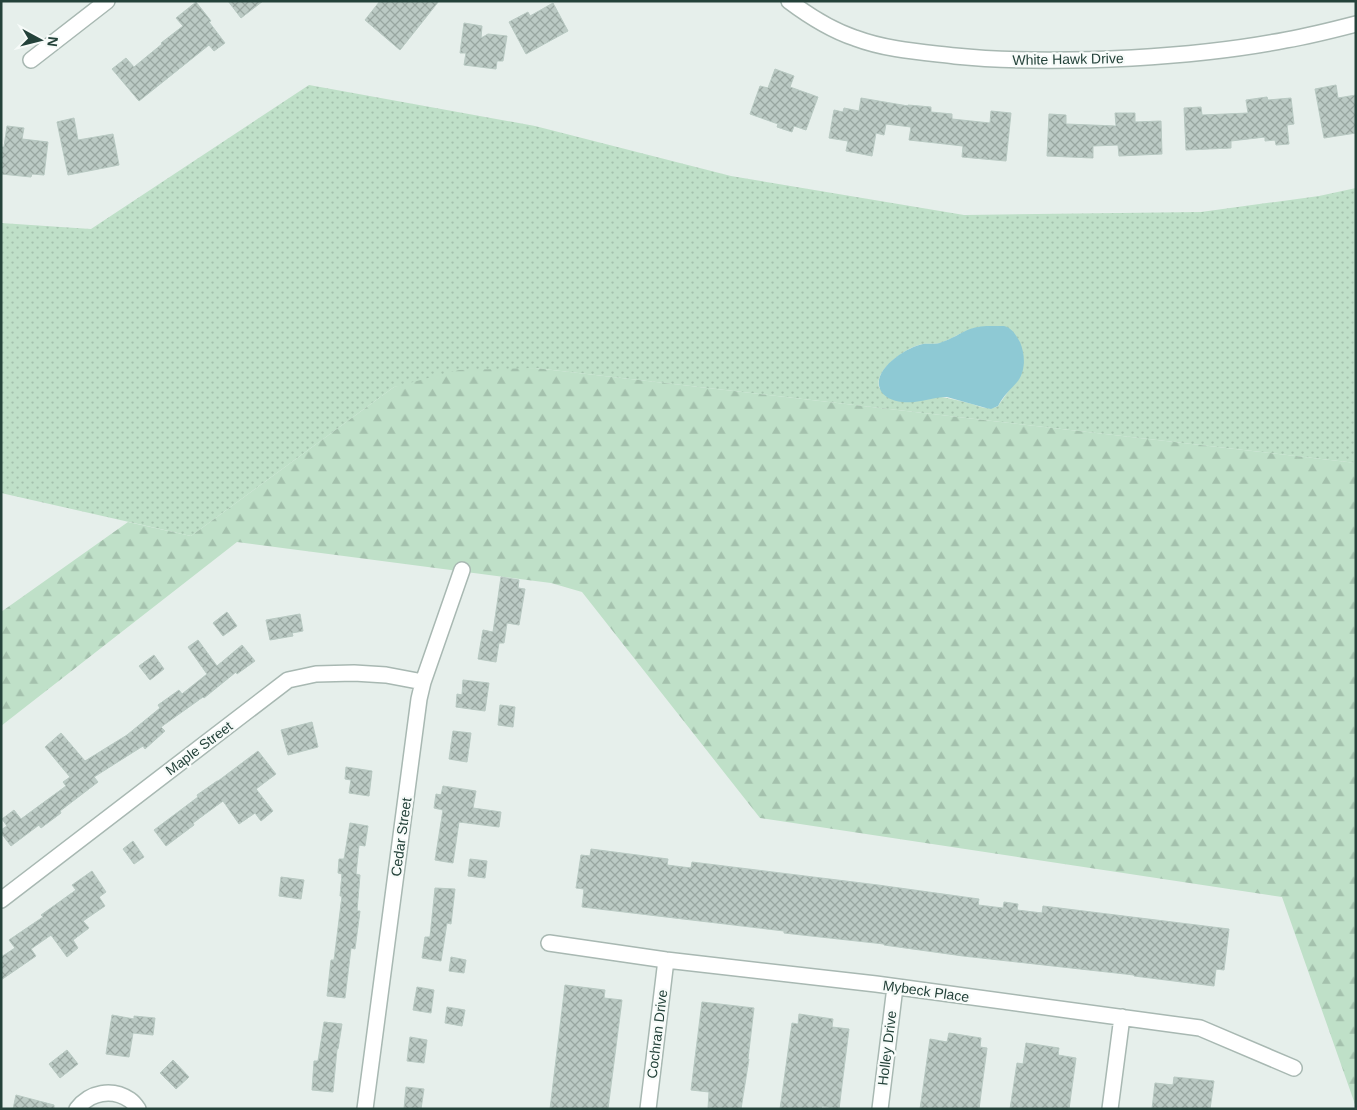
<svg xmlns="http://www.w3.org/2000/svg" width="1357" height="1110" font-family="Helvetica,sans-serif">
  <style>
    .grass { fill: url(#grass-dots); fill-rule: evenodd }
    .forest { fill: url(#forest-firs) }
    .water { fill: #8ec9d4 }
    .building { fill: url(#building-cross-hatch); stroke: #b8c9c2 }
    .lines { fill: none; stroke-linecap: round; stroke-linejoin: round }
    .minor-casing { stroke: #a8b8b2; stroke-width: 18 }
    .minor { stroke: #fff; stroke-width: 15 }
    .labels { text-anchor: middle; stroke-width: 4.5; stroke-linejoin: round; paint-order: stroke }
    .street-label { font-size: 14px; fill: #24423a; stroke: #f7fbf9 }
  </style>
  <defs>
    <pattern id="grass-dots" width="8" height="8" patternUnits="userSpaceOnUse" patternTransform="scale(1.25)"><rect width="8" height="8" fill="#bfe0c8"/><path d="M2 2h.1M6 6h.1" fill="none" stroke="#a4c1ad" stroke-width="1.8" stroke-linecap="round"/></pattern>
    <pattern id="forest-firs" width="22" height="20" patternUnits="userSpaceOnUse" patternTransform="scale(1.25)"><rect width="22" height="20" fill="#bfe0c8"/><path d="M5 1l3.5 6h-7zM16 11l3.5 6h-7z" fill="#a4c1ad"/></pattern>
    <pattern id="building-cross-hatch" width="8" height="8" patternUnits="userSpaceOnUse" patternTransform="scale(1.25)"><rect width="8" height="8" fill="#bbcac4"/><path d="M0 0l8 8M0 8l8-8" fill="none" stroke="#98a6a0"/></pattern>
  </defs>
  <rect width="100%" height="100%" fill="#e6efeb"/>
  <!-- grass -->
  <path class="grass" d="M 309,85 L 535,126 L 731,176 L 964,215 L 1201,212 L 1319,196 L 1356,188 L 1356,463 L 535,368 L 394,387 L 191,536 L 1,493 L 1,223 L 91,229 ZM 976,328 L 1019,340 L 1023,356 L 1018,380 L 1012,386 L 998,406 C 990,411 981,407 972,404 C 942,395 910,393 879,388 C 879,387 878,381 879,380 C 881,365 909,346 923,344 C 930,343 936,345 943,342 C 954,338 964,330 976,328 Z"/>
  <!-- forest -->
  <path class="forest" d="M 535,368 L 1356,463 L 1356,1107 L 1282,897 L 760,818 L 582,592 L 551,583 L 237,542 L 1,726 L 1,612 L 128,522 L 191,536 L 394,387 L 459,370 Z"/>
  <!-- water -->
  <path class="water" d="M 1004,326 C 1012,328 1016,335 1020,342 C 1025,354 1026,370 1018,381 C 1011,389 1003,396 998,406 L 991,409 L 986,408 L 947,397 C 932,397 917,404 902,402 C 893,401 883,397 880,389 C 872,369 907,347 923,344 C 930,343 936,345 942,342 C 952,339 960,333 970,329 C 980,325 993,326 1004,326 Z"/>
  <!-- building -->
  <path class="building" d="M 228,1 L 263,1 L 241,18 Z
    M 380,1 L 439,1 L 400,50 L 365,20 Z
    M 196,2 L 211,21 L 209,22 L 225,43 L 214,51 L 209,45 L 139,101 L 112,69 L 126,58 L 134,67 L 162,44 L 161,43 L 183,26 L 176,18 Z
    M 553,3 L 568,31 L 526,54 L 509,22 L 528,12 L 530,16 Z
    M 464,23 L 482,26 L 481,38 L 488,34 L 507,36 L 503,61 L 497,61 L 496,69 L 464,65 L 466,53 L 460,53 Z
    M 775,69 L 794,76 L 790,87 L 818,97 L 806,130 L 794,126 L 792,132 L 777,127 L 778,124 L 750,114 L 760,86 L 768,88 Z
    M 1336,85 L 1338,98 L 1356,95 L 1356,133 L 1324,138 L 1315,89 Z
    M 1267,97 L 1268,100 L 1291,98 L 1294,124 L 1287,125 L 1289,144 L 1276,145 L 1275,140 L 1265,141 L 1265,137 L 1231,141 L 1231,148 L 1186,150 L 1184,108 L 1201,107 L 1202,115 L 1248,113 L 1246,100 Z
    M 861,98 L 908,106 L 908,105 L 931,107 L 931,112 L 952,114 L 952,119 L 990,123 L 991,111 L 1011,113 L 1006,161 L 962,157 L 963,146 L 909,140 L 911,127 L 886,124 L 884,135 L 876,133 L 872,156 L 846,151 L 848,141 L 829,138 L 834,110 L 843,112 L 844,108 L 859,111 Z
    M 1115,113 L 1135,113 L 1135,122 L 1161,121 L 1162,154 L 1119,156 L 1118,145 L 1093,146 L 1093,158 L 1047,156 L 1049,114 L 1066,115 L 1066,124 L 1116,126 Z
    M 74,118 L 78,140 L 113,134 L 119,165 L 68,175 L 57,122 Z
    M 7,126 L 24,128 L 22,139 L 48,142 L 44,175 L 32,174 L 31,177 L 1,174 L 1,147 L 4,147 Z
    M 501,577 L 519,580 L 518,588 L 525,589 L 519,625 L 507,623 L 504,643 L 499,643 L 496,662 L 478,659 L 483,630 L 493,632 Z
    M 227,612 L 237,626 L 223,636 L 213,623 Z
    M 300,614 L 303,631 L 292,633 L 293,636 L 270,640 L 266,620 Z
    M 198,640 L 217,666 L 242,645 L 255,661 L 237,674 L 236,672 L 204,698 L 203,697 L 161,727 L 165,731 L 145,749 L 143,746 L 94,777 L 98,782 L 60,811 L 61,813 L 41,828 L 39,825 L 11,846 L 1,833 L 1,830 L 7,826 L 2,819 L 14,810 L 21,819 L 66,786 L 63,782 L 70,777 L 45,747 L 61,733 L 85,761 L 127,735 L 160,708 L 158,705 L 179,690 L 182,694 L 207,674 L 188,647 Z
    M 154,655 L 164,669 L 150,680 L 139,666 Z
    M 463,680 L 489,683 L 485,711 L 456,707 L 457,694 L 462,695 Z
    M 500,705 L 515,707 L 513,727 L 498,725 Z
    M 312,722 L 318,747 L 288,755 L 281,730 Z
    M 453,731 L 471,733 L 467,762 L 449,759 Z
    M 258,751 L 276,774 L 256,789 L 273,811 L 261,821 L 255,813 L 239,824 L 223,801 L 193,823 L 194,825 L 166,846 L 154,830 L 198,797 L 197,795 L 217,781 L 218,781 Z
    M 346,767 L 372,771 L 369,796 L 349,793 L 351,780 L 345,779 Z
    M 443,786 L 476,791 L 473,808 L 501,812 L 499,827 L 459,822 L 453,863 L 435,860 L 443,810 L 434,808 L 436,794 L 441,795 Z
    M 350,823 L 368,826 L 365,846 L 359,845 L 356,874 L 360,875 L 357,911 L 360,911 L 355,949 L 351,948 L 345,998 L 327,996 L 331,960 L 334,960 L 342,896 L 340,896 L 342,874 L 338,873 L 339,859 L 344,859 Z
    M 133,841 L 144,857 L 134,864 L 123,849 Z
    M 591,849 L 668,859 L 667,865 L 691,868 L 692,862 L 878,885 L 979,899 L 978,905 L 1003,908 L 1004,902 L 1018,904 L 1017,910 L 1042,913 L 1043,906 L 1229,929 L 1224,970 L 1216,969 L 1214,986 L 1134,976 L 1134,975 L 963,956 L 884,945 L 884,944 L 784,933 L 784,931 L 582,907 L 584,889 L 576,888 L 581,855 L 590,856 Z
    M 470,859 L 487,861 L 485,878 L 468,876 Z
    M 92,871 L 106,892 L 99,897 L 105,906 L 83,921 L 89,928 L 73,940 L 78,948 L 67,957 L 51,935 L 31,949 L 36,956 L 1,980 L 1,957 L 15,948 L 9,940 L 43,917 L 41,915 L 76,890 L 72,885 Z
    M 281,877 L 304,880 L 301,899 L 279,896 Z
    M 435,888 L 455,889 L 451,924 L 447,923 L 441,961 L 422,958 L 425,937 L 430,937 Z
    M 451,957 L 466,960 L 464,973 L 449,971 Z
    M 565,985 L 605,990 L 604,998 L 622,1000 L 608,1109 L 550,1109 Z
    M 417,987 L 434,990 L 431,1013 L 413,1010 Z
    M 702,1002 L 754,1008 L 748,1059 L 749,1059 L 741,1109 L 708,1109 L 709,1092 L 691,1090 Z
    M 447,1007 L 465,1010 L 462,1026 L 445,1023 Z
    M 799,1014 L 833,1019 L 832,1027 L 849,1029 L 839,1109 L 822,1106 L 821,1109 L 780,1109 L 792,1023 L 798,1024 Z
    M 112,1015 L 134,1019 L 134,1016 L 155,1018 L 153,1035 L 133,1033 L 129,1057 L 106,1054 Z
    M 324,1022 L 342,1024 L 338,1049 L 337,1049 L 333,1092 L 312,1090 L 314,1061 L 318,1061 Z
    M 949,1033 L 981,1038 L 980,1047 L 987,1048 L 979,1109 L 920,1109 L 930,1039 L 947,1042 Z
    M 410,1037 L 427,1040 L 424,1063 L 407,1061 Z
    M 1026,1043 L 1059,1048 L 1058,1055 L 1076,1058 L 1069,1109 L 1010,1109 L 1017,1063 L 1023,1064 Z
    M 67,1050 L 78,1064 L 60,1078 L 49,1064 Z
    M 173,1060 L 189,1077 L 176,1089 L 160,1073 Z
    M 1174,1077 L 1214,1081 L 1210,1109 L 1152,1109 L 1155,1083 L 1173,1085 Z
    M 406,1087 L 424,1089 L 421,1109 L 404,1109 Z
    M 16,1095 L 54,1105 L 54,1109 L 13,1109 Z"/>
  <g class="lines">
    <!-- minor casing -->
    <g class="minor-casing">
      <path id="minor" d="M 789,1 C 809,16 831,30 855,38 C 887,50 921,52 955,56 C 1014,62 1073,61 1132,58 C 1184,55 1235,50 1286,40 C 1309,36 1333,30 1356,24
        M 31,60 L 107,1
        M 1,900 L 288,680 L 316,674 L 354,673 L 386,675 L 423,682
        M 549,943 L 666,960 L 876,984 L 1200,1028 L 1294,1068
        M 77,1109 C 90,1092 112,1088 130,1100 C 133,1102 136,1106 138,1109
        M 365,1109 L 419,699 L 423,682 L 462,570
        M 648,1109 L 666,960
        M 880,1109 L 895,987
        M 1110,1109 L 1122,1017"/>
    </g>
    <!-- minor -->
    <use href="#minor" class="minor"/>
  </g>
  <g class="labels">
    <!-- street labels -->
    <g class="street-label">
      <text transform="translate(1068 59) rotate(-1)" y="5">White Hawk Drive</text>
      <text transform="translate(199 748) rotate(-37)" y="5">Maple Street</text>
      <text transform="translate(401 837) rotate(-82)" y="5">Cedar Street</text>
      <text transform="translate(926 991) rotate(8)" y="5">Mybeck Place</text>
      <text transform="translate(657 1034) rotate(-83)" y="5">Cochran Drive</text>
      <text transform="translate(887 1048) rotate(-83)" y="5">Holley Drive</text>
    </g>
  </g>
  <!-- border -->
  <rect width="1357" height="1110" fill="none" stroke="#24423a" stroke-width="5"/>
  <!-- north arrow -->
  <g transform="translate(40 40) rotate(97)" stroke="#f7fbf9" stroke-width="4" paint-order="stroke">
  <path d="M0-4L9 19L0 12L-9 19Z" fill="#24423a"/>
  <text y="-8" font-size="14" font-weight="bold" text-anchor="middle" fill="#24423a">N</text>
  </g>
</svg>
